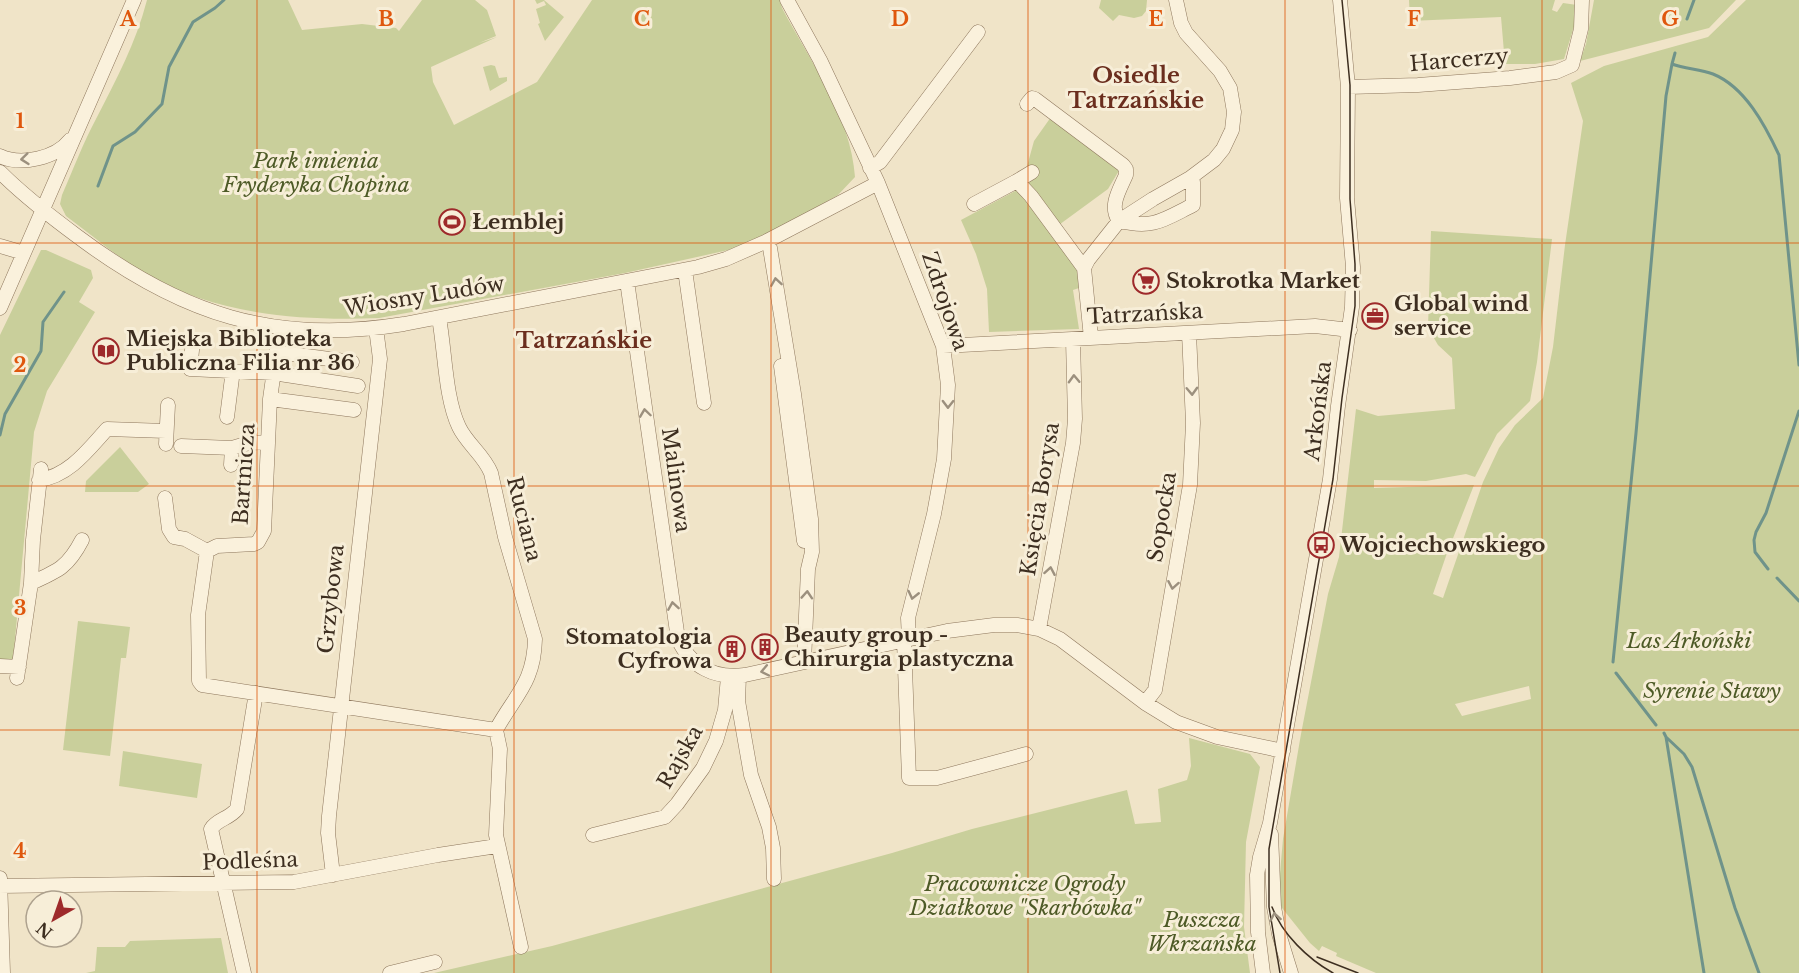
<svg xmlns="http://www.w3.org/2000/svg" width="1799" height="973" font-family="'Libre Baskerville',serif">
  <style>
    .green { fill: #c9cf9b; fill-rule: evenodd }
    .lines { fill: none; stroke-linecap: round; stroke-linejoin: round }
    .stream { stroke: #6f938a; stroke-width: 3 }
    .minor-casing { stroke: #8d765c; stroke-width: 15 }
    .minor { stroke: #faf1dc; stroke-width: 14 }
    .tram { stroke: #3d2e20; stroke-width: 1.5 }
    .oneway { stroke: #9c907e }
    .grid { fill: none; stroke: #df570d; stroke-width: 1.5; stroke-opacity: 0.55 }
    .labels { text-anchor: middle; stroke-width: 6; stroke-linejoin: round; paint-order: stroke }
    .street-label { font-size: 21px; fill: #3d2e20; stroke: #f7eed8 }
    .park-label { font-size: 21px; font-style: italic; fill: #4d5a26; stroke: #f7eed8 }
    .poi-label { font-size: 21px; font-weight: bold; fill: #3d2e20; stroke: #f7eed8; text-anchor: start }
    .neighbourhood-label { font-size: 22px; font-weight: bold; fill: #6b2e1e; stroke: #f7eed8 }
    .grid-label { font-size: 20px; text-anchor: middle; font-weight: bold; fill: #df570d; stroke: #f7eed8; stroke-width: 6; stroke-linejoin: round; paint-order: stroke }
  </style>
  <rect width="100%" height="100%" fill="#f0e4c8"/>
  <!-- green -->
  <path class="green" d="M 147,0 L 288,0 L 302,30 L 362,24 L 396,28 L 399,31 L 422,0 L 475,0 L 487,10 L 496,36 L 479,43 L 497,37 L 431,67 L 433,82 L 454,125 L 537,82 L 592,0 L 780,0 L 782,8 C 810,61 851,116 855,177 L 838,195 L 776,231 L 733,249 L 625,273 L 379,318 C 299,321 215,315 144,273 C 117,257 92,235 66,216 L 60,204 L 62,195 C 73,170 83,143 96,119 C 116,80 136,43 147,0 Z
    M 535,0 L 544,0 L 564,17 L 545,41 L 538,24 L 540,23 L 536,9 L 546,5 L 544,1 L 537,4 Z
    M 1101,0 L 1147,0 L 1146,11 L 1142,16 L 1134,18 L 1119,15 L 1113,21 L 1099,8 Z
    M 1409,0 L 1555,0 L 1552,10 L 1557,12 L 1563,3 L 1577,5 L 1576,20 L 1564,59 L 1535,64 L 1505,64 L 1501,17 L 1410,21 Z
    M 1594,0 L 1736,0 L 1709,28 L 1580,61 L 1586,44 Z
    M 1746,0 L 1799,0 L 1799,973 L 1376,973 L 1336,956 L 1337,953 L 1322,946 L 1319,951 L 1310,943 L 1282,908 L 1280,903 L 1280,873 L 1283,839 L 1301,734 L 1328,594 L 1339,557 L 1356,409 L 1378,416 L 1455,409 L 1452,358 L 1438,345 L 1428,328 L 1431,231 L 1552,239 L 1537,362 L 1530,401 L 1497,434 L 1475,477 L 1466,474 L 1426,481 L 1374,480 L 1374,488 L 1474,485 L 1446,556 L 1433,594 L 1443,598 L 1483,482 L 1499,448 L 1515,425 L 1543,398 L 1553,347 L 1565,245 L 1583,121 L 1571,83 L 1604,66 L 1708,37 ZM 1529,686 L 1531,699 L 1462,716 L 1455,704 Z
    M 491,65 L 495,66 L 499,78 L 507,77 L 507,81 L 490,91 L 483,67 Z
    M 1051,117 L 1120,169 L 1108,189 L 1052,230 L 1082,269 L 1082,287 L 1073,290 L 1079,329 L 989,332 L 987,289 L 976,254 L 961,220 L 1021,188 L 1034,141 Z
    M 41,250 L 46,250 L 91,270 L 93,278 L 79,302 L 95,312 L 47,391 L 34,432 L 13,661 L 0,660 L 0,335 Z
    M 120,447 L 149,484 L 138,492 L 85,492 L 86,481 Z
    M 78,621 L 130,627 L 126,658 L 121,658 L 110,756 L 63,750 Z
    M 1189,738 L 1250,754 L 1260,767 L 1246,842 L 1244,927 L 1250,973 L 434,973 L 552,946 L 892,853 L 972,829 L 1127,790 L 1135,824 L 1161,822 L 1158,789 L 1187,780 L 1191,766 Z
    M 123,751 L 202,764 L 197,798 L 119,786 Z
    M 221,938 L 228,973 L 86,973 L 95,971 L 97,947 L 125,947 L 130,941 Z"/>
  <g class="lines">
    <!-- stream -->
    <path class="stream" d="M 1687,19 L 1694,0
      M 1675,53 L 1672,64 C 1685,69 1699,69 1713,74 C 1745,87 1765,125 1779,155 L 1799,365
      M 98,186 L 113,146 L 135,132 L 162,104 L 169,67 L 193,22 L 215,8 L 224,0
      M 0,435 L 5,414 L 41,351 L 43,322 L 64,292
      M 1768,569 L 1755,552 L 1754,540 L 1756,532 L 1766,513 L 1799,411
      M 1777,578 L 1799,601
      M 1613,662 L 1636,433 L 1666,96 L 1672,64
      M 1616,673 L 1656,725
      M 1664,733 L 1666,737 L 1704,973
      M 1666,737 L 1684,754 L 1692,767 L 1735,908 L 1759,973"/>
    <!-- minor casing -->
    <g class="minor-casing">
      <path id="minor" d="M 787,0 L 820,60 L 878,183 L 943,346 L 948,385 L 944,459 L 934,514 L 908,618 L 909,639
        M 1348,87 L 1418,85 L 1510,78 L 1556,72 L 1572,65 L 1581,29 L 1582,0
        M 1027,104 L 1032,98 L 1035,99 L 1123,165 L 1126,169 L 1126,175 C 1119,191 1109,206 1119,221 L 1153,199 L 1190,178 L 1214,160 L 1223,149 L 1232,130 L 1234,112 L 1230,88 L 1220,71 L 1186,33 L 1181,23 L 1176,0
        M 0,156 C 21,166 56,158 70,140
        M 870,168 L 880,162 L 978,32
        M 0,172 C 24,196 50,216 77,236 C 181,314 274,345 404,324 L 698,267 L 726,259 L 767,241 L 878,183
        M 1017,181 L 1032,172
        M 974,204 L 1017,181 L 1031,196 L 1084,268
        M 767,241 L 770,248 L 794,394 L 811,519 L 812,552 L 808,569 L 804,662
        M 0,246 L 24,253
        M 685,270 L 704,403
        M 627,281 L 678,639 C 691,667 714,679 745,675 L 947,631 L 994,625 L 1017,625 L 1039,629 L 1060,639 L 1145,703 L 1176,722 L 1217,737 L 1283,751
        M 0,308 L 134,0
        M 439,318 C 445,350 445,398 459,427 C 467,444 484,455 491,473 L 505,537 L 535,639 C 534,683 515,695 496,730
        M 280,328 L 270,399 L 264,531 L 258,542 L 254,544 L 217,546 L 207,551 L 198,615 L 199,681 L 202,685 L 496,730
        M 1091,338 L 1084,268 L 1088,260 L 1119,221 C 1154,229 1163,220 1193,205 L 1193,182 L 1190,178
        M 193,341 L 190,369 L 273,373 L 358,386
        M 943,346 L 1315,326 L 1350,330
        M 276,352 L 352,362
        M 781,366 L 804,541
        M 270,399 L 354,410
        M 227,417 L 233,370
        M 166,444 L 168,405
        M 181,446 L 232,448 L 249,443 L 268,442
        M 231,465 L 232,448
        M 39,480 C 69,476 88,450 107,429 L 166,431
        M 165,498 L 169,529 L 174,537 L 185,539 L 207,551
        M 31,583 L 33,540 L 41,469
        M 1039,629 L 1073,443 L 1075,419 L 1073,340
        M 904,640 L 909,778 L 937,778 L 1026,754
        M 0,666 L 19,667
        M 739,676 L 738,701 L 751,775 L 769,827 L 773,848 L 774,879
        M 17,678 L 31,583 C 58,571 68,567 82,540
        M 1145,703 L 1155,690 L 1190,485 L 1193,423 L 1189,333
        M 496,730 L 500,749 L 496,835 L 521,947
        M 1271,834 L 1274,907 L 1279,934 L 1291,973
        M 593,835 L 665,817 L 677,804 L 703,768 L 716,741 L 725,710 L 728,677
        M 333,875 L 328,833 L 329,816 L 380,359 L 376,328
        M 0,878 L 3,973
        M 0,886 L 294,882 L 438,855 L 497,846
        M 244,973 L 211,829 C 217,819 229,819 237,809 L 256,693
        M 390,973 L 435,962
        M 1263,973 L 1258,932 L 1257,875 L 1260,857 L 1270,823 L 1330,479 L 1338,406 L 1352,307 L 1353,267 L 1347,198 L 1348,87 L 1340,0"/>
    </g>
    <!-- minor -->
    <use href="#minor" class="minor"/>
    <!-- tram -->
    <path class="tram" d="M 1272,907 C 1282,934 1308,959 1333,973
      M 1317,957 L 1358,973
      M 1280,973 L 1269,907 L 1269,849 L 1333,479 L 1342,398 L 1355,306 L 1355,264 L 1350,199 L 1350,85 L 1342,0"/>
  </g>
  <!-- one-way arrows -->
  <defs><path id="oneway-chevron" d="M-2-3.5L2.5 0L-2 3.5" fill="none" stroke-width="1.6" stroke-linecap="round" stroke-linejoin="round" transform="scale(1.5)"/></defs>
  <g class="oneway">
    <use href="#oneway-chevron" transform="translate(25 159) rotate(174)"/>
    <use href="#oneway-chevron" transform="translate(776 282) rotate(-99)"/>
    <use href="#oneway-chevron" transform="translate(1074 379) rotate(-92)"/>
    <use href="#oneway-chevron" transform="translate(1192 391) rotate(88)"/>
    <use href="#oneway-chevron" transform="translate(948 404) rotate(91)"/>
    <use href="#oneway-chevron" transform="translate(645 413) rotate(-98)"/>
    <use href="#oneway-chevron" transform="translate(1050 571) rotate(-80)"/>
    <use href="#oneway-chevron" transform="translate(1173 585) rotate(100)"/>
    <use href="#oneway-chevron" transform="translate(807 595) rotate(-86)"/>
    <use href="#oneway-chevron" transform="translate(913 595) rotate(103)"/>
    <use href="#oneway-chevron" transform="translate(673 606) rotate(-99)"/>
    <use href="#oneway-chevron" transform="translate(765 671) rotate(168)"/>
    <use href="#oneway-chevron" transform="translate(1275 917) rotate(-100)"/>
  </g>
  <!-- grid -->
  <path class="grid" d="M 257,0 L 257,973M 514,0 L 514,973M 771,0 L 771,973M 1028,0 L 1028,973M 1285,0 L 1285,973M 1542,0 L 1542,973M 0,243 L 1799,243M 0,486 L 1799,486M 0,730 L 1799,730"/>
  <!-- icons -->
  <defs>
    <g id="stadium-ring" transform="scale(1.35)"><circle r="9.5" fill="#f7eed8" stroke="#9e2a2b" stroke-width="1.5"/><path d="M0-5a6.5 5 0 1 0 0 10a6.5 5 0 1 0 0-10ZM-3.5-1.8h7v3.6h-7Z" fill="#9e2a2b"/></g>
    <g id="supermarket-ring" transform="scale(1.35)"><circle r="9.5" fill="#f7eed8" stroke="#9e2a2b" stroke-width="1.5"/><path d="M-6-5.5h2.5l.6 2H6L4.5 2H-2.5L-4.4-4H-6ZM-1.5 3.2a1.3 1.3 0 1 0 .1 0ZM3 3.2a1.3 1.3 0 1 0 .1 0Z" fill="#9e2a2b"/></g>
    <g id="office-ring" transform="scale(1.35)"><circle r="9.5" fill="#f7eed8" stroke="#9e2a2b" stroke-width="1.5"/><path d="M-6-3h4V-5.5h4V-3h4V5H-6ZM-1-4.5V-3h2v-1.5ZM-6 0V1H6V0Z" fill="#9e2a2b"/></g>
    <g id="library-ring" transform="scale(1.35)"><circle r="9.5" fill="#f7eed8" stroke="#9e2a2b" stroke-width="1.5"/><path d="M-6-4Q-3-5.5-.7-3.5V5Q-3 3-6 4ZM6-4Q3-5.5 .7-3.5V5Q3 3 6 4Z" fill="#9e2a2b"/></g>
    <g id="bus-ring" transform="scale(1.35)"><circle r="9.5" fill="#f7eed8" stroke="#9e2a2b" stroke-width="1.5"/><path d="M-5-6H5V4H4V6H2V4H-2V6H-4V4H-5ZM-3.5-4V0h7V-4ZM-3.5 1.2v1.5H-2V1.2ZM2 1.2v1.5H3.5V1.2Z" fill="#9e2a2b"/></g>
    <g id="building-ring" transform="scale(1.35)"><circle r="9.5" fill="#f7eed8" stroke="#9e2a2b" stroke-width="1.5"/><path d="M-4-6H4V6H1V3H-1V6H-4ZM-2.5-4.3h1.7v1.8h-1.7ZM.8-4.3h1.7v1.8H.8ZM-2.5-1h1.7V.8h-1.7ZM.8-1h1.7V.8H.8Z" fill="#9e2a2b"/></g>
  </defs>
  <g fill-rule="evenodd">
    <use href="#stadium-ring" x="452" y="222"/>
    <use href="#supermarket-ring" x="1146" y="281"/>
    <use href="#office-ring" x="1375" y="316"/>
    <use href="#library-ring" x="106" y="351"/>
    <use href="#bus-ring" x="1321" y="545"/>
    <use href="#building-ring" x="765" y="647"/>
    <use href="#building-ring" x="732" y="649"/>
  </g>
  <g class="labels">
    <!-- street labels -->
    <g class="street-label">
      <text transform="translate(1459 60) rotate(-5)" y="7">Harcerzy</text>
      <text transform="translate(424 296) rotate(-9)" y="7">Wiosny Ludów</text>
      <text transform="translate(945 301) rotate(71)" y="7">Zdrojowa</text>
      <text transform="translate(1145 314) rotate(-3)" y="7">Tatrzańska</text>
      <text transform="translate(1318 411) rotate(-83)" y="7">Arkońska</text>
      <text transform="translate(244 474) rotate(-86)" y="7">Bartnicza</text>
      <text transform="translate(676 480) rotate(82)" y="7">Malinowa</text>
      <text transform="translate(1040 499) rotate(-81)" y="7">Księcia Borysa</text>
      <text transform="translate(1162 517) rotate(-81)" y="7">Sopocka</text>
      <text transform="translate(524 519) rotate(76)" y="7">Ruciana</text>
      <text transform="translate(331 599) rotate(-84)" y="7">Grzybowa</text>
      <text transform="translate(680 757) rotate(-60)" y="7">Rajska</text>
      <text transform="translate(250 861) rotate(-2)" y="7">Podleśna</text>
    </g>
    <!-- park labels -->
    <g class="park-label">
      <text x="316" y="168">Park imienia<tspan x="316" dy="24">Fryderyka Chopina</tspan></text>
      <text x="1689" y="648">Las Arkoński</text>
      <text x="1712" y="698">Syrenie Stawy</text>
      <text x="1025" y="891">Pracownicze Ogrody<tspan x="1025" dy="24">Działkowe "Skarbówka"</tspan></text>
      <text x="1202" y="927">Puszcza<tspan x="1202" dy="24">Wkrzańska</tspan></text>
    </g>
    <!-- poi labels -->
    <g class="poi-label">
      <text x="472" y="229">Łemblej</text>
      <text x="1166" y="288">Stokrotka Market</text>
      <text x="1394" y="311">Global wind<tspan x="1394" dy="24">service</tspan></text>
      <text x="126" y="346">Miejska Biblioteka<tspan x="126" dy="24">Publiczna Filia nr 36</tspan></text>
      <text x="1340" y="552">Wojciechowskiego</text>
      <text x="784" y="642">Beauty group -<tspan x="784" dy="24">Chirurgia plastyczna</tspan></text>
      <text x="712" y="644" text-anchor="end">Stomatologia<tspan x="712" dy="24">Cyfrowa</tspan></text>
    </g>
    <!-- neighbourhood labels -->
    <g class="neighbourhood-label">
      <text x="1136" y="83">Osiedle<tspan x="1136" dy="25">Tatrzańskie</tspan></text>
      <text x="584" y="348">Tatrzańskie</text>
    </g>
  </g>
  <g class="grid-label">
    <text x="128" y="26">A</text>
    <text x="386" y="26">B</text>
    <text x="642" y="26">C</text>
    <text x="900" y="26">D</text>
    <text x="1156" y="26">E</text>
    <text x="1414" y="26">F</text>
    <text x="1670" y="26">G</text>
    <text x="20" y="128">1</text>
    <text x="20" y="372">2</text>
    <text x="20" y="615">3</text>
    <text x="20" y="858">4</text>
  </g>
  <!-- north arrow -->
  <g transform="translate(54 919) rotate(220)"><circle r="28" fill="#f7eed8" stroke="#ada18e" stroke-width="1.5"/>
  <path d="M0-4.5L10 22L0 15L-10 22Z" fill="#9e2a2b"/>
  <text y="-9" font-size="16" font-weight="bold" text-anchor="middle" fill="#3d2e20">N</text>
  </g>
</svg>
